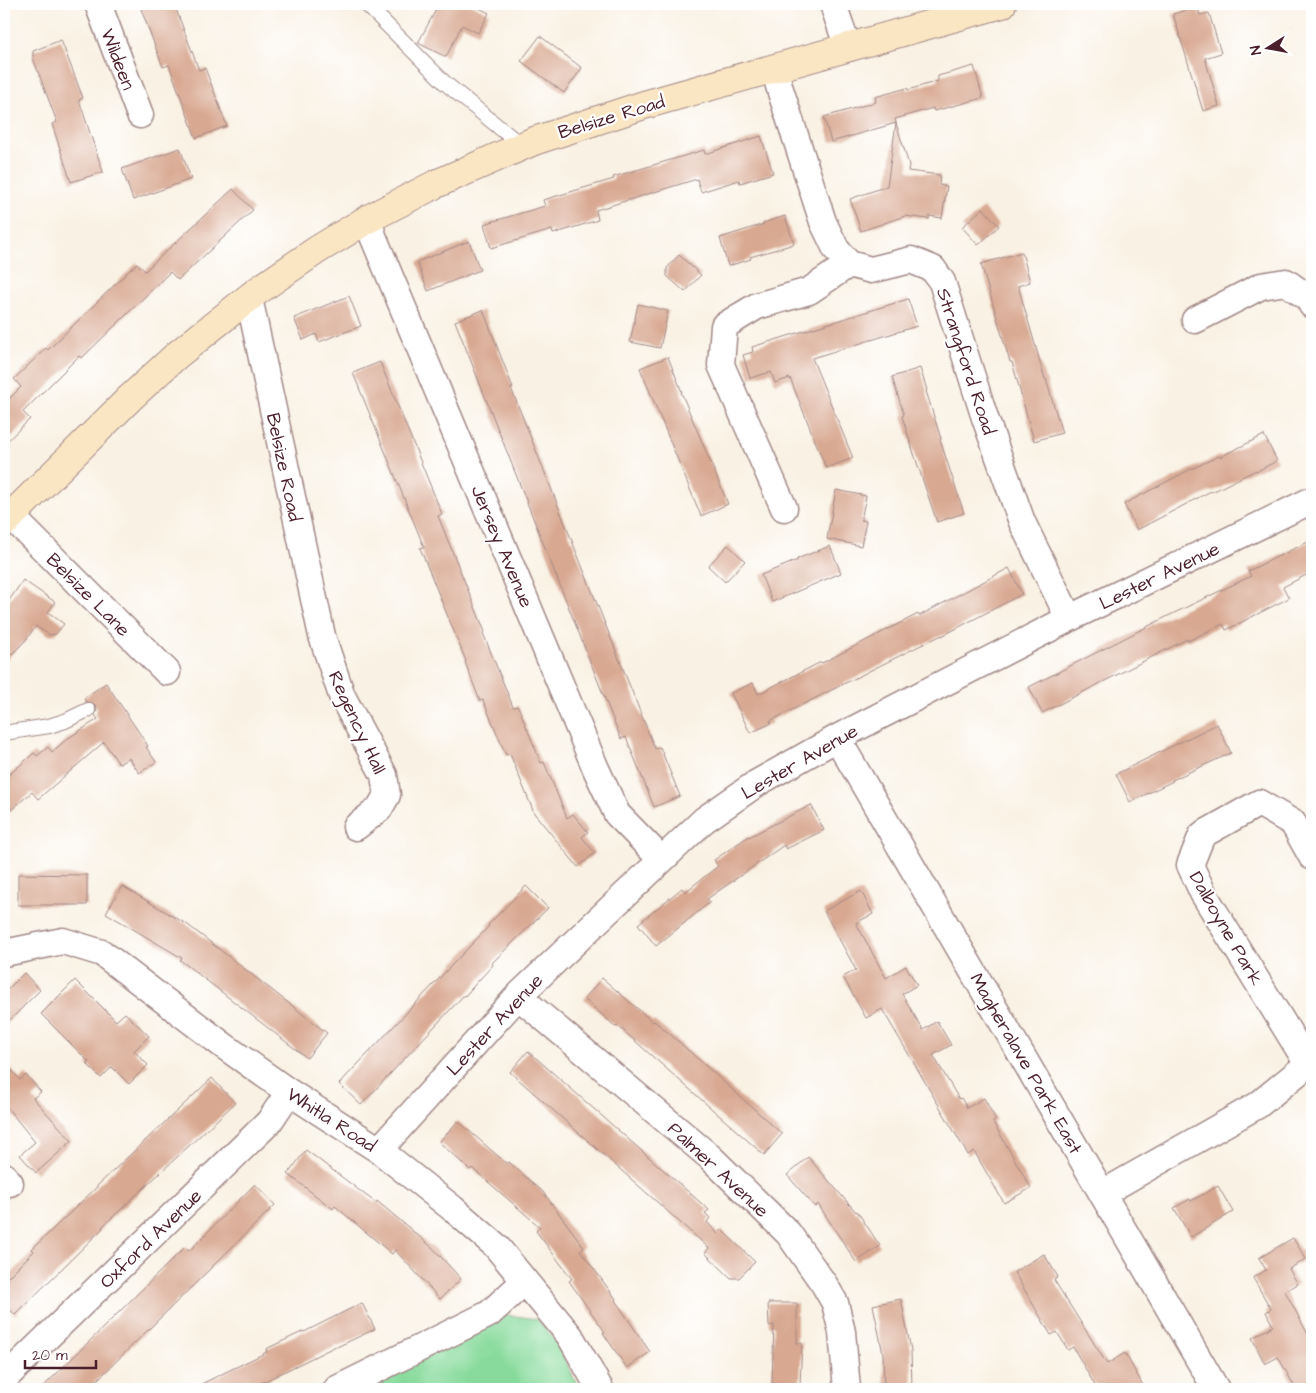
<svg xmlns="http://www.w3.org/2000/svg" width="1316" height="1393" font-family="'Architects Daughter',sans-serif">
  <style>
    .green { fill: #87da9b; stroke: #687c63 }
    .building { fill: #d8a891 }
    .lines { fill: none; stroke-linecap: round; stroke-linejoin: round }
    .lane-casing { stroke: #a28887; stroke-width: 16 }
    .street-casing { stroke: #a28887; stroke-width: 29 }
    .secondary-casing { stroke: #a28887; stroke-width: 30 }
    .lane { stroke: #fff; stroke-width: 14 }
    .street { stroke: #fff; stroke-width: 26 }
    .secondary { stroke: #fbe6c4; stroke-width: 28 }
    .labels { text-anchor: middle; stroke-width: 4.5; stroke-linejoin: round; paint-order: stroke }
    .street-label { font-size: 19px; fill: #4a1f2b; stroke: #fff }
  </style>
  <rect width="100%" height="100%" fill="#fff"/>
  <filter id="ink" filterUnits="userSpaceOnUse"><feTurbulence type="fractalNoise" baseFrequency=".02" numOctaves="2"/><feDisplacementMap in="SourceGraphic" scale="10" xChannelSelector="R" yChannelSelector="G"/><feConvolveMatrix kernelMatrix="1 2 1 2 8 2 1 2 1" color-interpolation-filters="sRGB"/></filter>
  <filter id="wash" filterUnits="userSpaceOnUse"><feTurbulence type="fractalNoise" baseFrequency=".0096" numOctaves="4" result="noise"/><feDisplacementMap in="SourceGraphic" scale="20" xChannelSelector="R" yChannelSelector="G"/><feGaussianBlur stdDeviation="1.12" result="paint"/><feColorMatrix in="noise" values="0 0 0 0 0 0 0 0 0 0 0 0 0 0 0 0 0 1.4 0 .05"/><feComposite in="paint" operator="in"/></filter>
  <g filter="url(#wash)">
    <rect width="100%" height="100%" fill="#f9f1e3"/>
    <!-- green -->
    <path class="green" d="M 501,1314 L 537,1319 L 556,1341 L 579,1389 L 353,1389 Z"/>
    <g id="blocks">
      <!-- building -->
      <path class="building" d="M 155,4 L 174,4 L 199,70 L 205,68 L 227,126 L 196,138 L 169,65 L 163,67 L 141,9 Z
        M 439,4 L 471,4 L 489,13 L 478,33 L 462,25 L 446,57 L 418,43 Z
        M 1197,7 L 1200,15 L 1209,13 L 1221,53 L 1205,58 L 1219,106 L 1203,111 L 1173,14 Z
        M 540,36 L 582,68 L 564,93 L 521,61 Z
        M 61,40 L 83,98 L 79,100 L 103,172 L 71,182 L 52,124 L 57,122 L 33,58 L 33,51 Z
        M 974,66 L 983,98 L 934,111 L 933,108 L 895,119 L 896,123 L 831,142 L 824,117 L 876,102 L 875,97 L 907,88 L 908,90 L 938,81 L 938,76 Z
        M 896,123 L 909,165 L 908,171 L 940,175 L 939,185 L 947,186 L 942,218 L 929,216 L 929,219 L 905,216 L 861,231 L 850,199 L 887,186 Z
        M 761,136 L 773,173 L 740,183 L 739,180 L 701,192 L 697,179 L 596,210 L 598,220 L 553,234 L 552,230 L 491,248 L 484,224 L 545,206 L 543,200 L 614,179 L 613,177 L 704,150 L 705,154 Z
        M 180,148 L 191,179 L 133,200 L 122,169 Z
        M 233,189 L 253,210 L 178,280 L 170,272 L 82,358 L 79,356 L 23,412 L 30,419 L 4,444 L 4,392 L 10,398 L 21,387 L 14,379 L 46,348 L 48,350 L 137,263 L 145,271 Z
        M 983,208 L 999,226 L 978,245 L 962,227 Z
        M 785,216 L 794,244 L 750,257 L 751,259 L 728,266 L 720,238 L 764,224 L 763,223 Z
        M 469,241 L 480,270 L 428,291 L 417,262 Z
        M 1022,252 L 1030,282 L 1018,286 L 1045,379 L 1046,379 L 1062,433 L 1034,441 L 1012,362 L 1010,362 L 981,264 Z
        M 679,255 L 701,275 L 685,292 L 667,276 L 667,268 Z
        M 349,296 L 361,326 L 319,342 L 316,334 L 303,340 L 294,318 Z
        M 908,299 L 917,326 L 812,358 L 853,458 L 826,468 L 790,378 L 775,383 L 771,372 L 750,378 L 743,355 L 753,352 L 752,347 Z
        M 638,304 L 668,311 L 660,348 L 630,342 Z
        M 483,310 L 513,388 L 511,388 L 655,749 L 660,747 L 680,796 L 654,807 L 626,737 L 621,739 L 613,719 L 455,321 Z
        M 668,357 L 682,392 L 681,392 L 728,504 L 701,516 L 640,368 Z
        M 380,362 L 442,514 L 438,516 L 485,632 L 483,633 L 513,707 L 518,706 L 541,763 L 544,762 L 567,818 L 573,814 L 588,832 L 582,837 L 595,853 L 578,867 L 534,813 L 510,754 L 506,755 L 483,700 L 480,701 L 465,662 L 466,661 L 420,548 L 424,547 L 353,373 Z
        M 920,368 L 927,390 L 926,391 L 941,439 L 940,440 L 964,513 L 937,522 L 914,454 L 902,416 L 904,415 L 892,377 Z
        M 1264,435 L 1277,461 L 1257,471 L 1256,470 L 1212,492 L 1211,491 L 1137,530 L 1124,504 L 1189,470 L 1219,456 L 1220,457 Z
        M 836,490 L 866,496 L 861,520 L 866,521 L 861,546 L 827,539 Z
        M 1312,540 L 1312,572 L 1283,587 L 1289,598 L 1226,630 L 1223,624 L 1188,641 L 1187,639 L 1042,713 L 1029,687 L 1168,616 L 1251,576 L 1248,571 Z
        M 728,545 L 745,561 L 725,582 L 708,566 Z
        M 830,546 L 841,573 L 772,602 L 761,575 L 798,560 L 797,559 Z
        M 1009,568 L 1022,594 L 942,636 L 942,635 L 911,650 L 770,721 L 772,723 L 750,733 L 731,693 L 753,683 L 758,694 L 821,662 L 822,663 L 918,614 L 919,616 Z
        M 23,580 L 55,602 L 48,612 L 64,624 L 56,634 L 49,635 L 36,626 L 25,641 L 4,662 L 4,608 Z
        M 106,683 L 148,746 L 146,747 L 156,762 L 139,773 L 129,758 L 119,764 L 104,742 L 38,799 L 32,792 L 4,816 L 4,779 L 34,753 L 37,756 L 48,747 L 52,752 L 67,739 L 98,719 L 95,715 L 97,710 L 96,706 L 93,703 L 86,702 L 84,698 Z
        M 1217,724 L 1231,753 L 1172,780 L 1173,781 L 1130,802 L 1116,774 Z
        M 811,805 L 824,830 L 786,849 L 784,845 L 707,899 L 710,902 L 656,946 L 638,924 L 682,888 L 685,892 L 718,866 L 714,860 L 749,836 L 749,837 Z
        M 18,874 L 87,875 L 87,905 L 18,905 Z
        M 122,886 L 188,925 L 327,1033 L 307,1058 L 180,960 L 182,958 L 106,913 Z
        M 526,886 L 548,908 L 492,963 L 493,965 L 479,980 L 465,996 L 464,995 L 361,1105 L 339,1084 L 489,926 L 488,925 Z
        M 861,891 L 873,914 L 856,923 L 886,978 L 906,966 L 917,985 L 902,994 L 923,1030 L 937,1021 L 951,1045 L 933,1055 L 959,1099 L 961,1098 L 967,1108 L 984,1098 L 996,1120 L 993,1122 L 1031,1188 L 1004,1203 L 974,1151 L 968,1155 L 882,1009 L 866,1018 L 843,977 L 856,970 L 824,911 Z
        M 24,973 L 40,990 L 4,1026 L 4,993 Z
        M 602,978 L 653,1022 L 654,1021 L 670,1034 L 782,1134 L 764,1155 L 617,1025 L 616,1027 L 584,999 Z
        M 75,980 L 116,1021 L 125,1013 L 149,1036 L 134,1051 L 148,1065 L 129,1084 L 112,1067 L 101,1078 L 87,1064 L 89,1062 L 41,1014 Z
        M 528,1051 L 709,1210 L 705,1213 L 710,1218 L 707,1222 L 718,1234 L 722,1230 L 755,1262 L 739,1278 L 731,1278 L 705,1253 L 709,1248 L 510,1072 Z
        M 4,1060 L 20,1080 L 26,1075 L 41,1092 L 33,1098 L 72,1141 L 36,1173 L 20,1155 L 35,1142 L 4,1104 Z
        M 212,1078 L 235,1103 L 102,1227 L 103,1228 L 15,1315 L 4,1303 L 4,1281 L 34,1251 L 32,1249 L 97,1187 L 97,1186 Z
        M 458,1121 L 507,1164 L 509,1162 L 543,1192 L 584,1247 L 580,1250 L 616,1299 L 615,1300 L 650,1352 L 627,1368 L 603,1333 L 605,1332 L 569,1281 L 572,1279 L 536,1231 L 540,1227 L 472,1168 L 470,1170 L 439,1142 Z
        M 306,1150 L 376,1203 L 377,1201 L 433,1248 L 461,1279 L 440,1299 L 395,1250 L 392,1254 L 335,1206 L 333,1209 L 288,1174 Z
        M 808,1157 L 856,1212 L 857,1211 L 880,1246 L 856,1262 L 818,1204 L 815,1207 L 787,1175 Z
        M 255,1184 L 275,1205 L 88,1389 L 41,1389 L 185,1247 L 189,1251 Z
        M 1218,1186 L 1233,1212 L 1191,1237 L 1174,1208 L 1190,1199 L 1191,1201 Z
        M 1293,1238 L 1306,1259 L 1289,1269 L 1298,1284 L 1285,1291 L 1312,1342 L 1312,1389 L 1296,1389 L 1278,1357 L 1265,1364 L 1252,1338 L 1273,1326 L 1266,1312 L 1271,1309 L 1253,1278 L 1266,1270 L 1259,1258 Z
        M 1044,1254 L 1058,1277 L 1054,1280 L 1107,1364 L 1125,1353 L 1145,1389 L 1097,1389 L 1073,1347 L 1068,1350 L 1057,1332 L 1051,1335 L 1014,1272 Z
        M 901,1299 L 911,1350 L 912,1389 L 884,1389 L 883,1354 L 873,1305 Z
        M 362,1303 L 375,1329 L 337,1347 L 336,1346 L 249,1389 L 191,1389 L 267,1352 L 266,1349 L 304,1331 L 304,1332 Z
        M 768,1303 L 797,1303 L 797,1343 L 802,1343 L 800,1385 L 772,1384 L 774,1325 L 769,1326 Z"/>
    </g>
  </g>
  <g filter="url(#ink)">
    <use href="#blocks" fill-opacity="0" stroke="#a28887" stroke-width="1"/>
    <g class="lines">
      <!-- lane casing -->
      <g class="lane-casing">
        <path id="lane" d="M 366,4 L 445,83 L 522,146
          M 4,733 L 49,726 L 65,721 L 88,710"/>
      </g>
      <!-- street casing -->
      <g class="street-casing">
        <path id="street" d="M 98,4 L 140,115
          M 833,4 L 848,48
          M 775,68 L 779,86 L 823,222 L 836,249 L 849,264 L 871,270 L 911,260 L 933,269 L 942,282 L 985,418 L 1022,522 L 1063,606 L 1070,618
          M 368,219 L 373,236 L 596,769 L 617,814 L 661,859
          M 249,298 L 322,636 L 342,696 L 384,775 L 387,795 L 379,809 L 356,827
          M 1195,320 L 1261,286 L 1286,282 L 1308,298 L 1312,305
          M 784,508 L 721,365 L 724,326 L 757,306 L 809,291 L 849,264
          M 11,516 L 167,672
          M 837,738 L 1216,1389
          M 4,953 L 63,941 L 102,953 L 224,1046 L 289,1092 L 379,1150 L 452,1208 L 496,1246 L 570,1336 L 600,1389
          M 518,996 L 710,1157 L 788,1233 L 824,1284 L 835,1303 L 842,1332 L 847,1389
          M 1308,1064 L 1203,893 L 1190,865 L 1202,835 L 1259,803 L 1293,823 L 1312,857
          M 379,1150 L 518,996 L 704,820 L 757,783 L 837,738 L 1070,618 L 1312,500
          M 4,1176 L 10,1183
          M 1103,1193 L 1258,1105 L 1312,1061
          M 4,1379 L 269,1122 L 289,1092
          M 337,1389 L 489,1314 L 525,1281"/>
      </g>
      <!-- secondary casing -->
      <g class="secondary-casing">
        <path id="secondary" d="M 4,523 L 130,398 L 177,355 L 256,292 L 317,250 L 368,219 L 436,184 L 534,141 L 644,105 L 1002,4"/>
      </g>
      <!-- lane -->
      <use href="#lane" class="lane"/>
      <!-- street -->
      <use href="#street" class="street"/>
      <!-- secondary -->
      <use href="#secondary" class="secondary"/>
    </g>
  </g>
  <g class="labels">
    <!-- street labels -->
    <g class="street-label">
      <text transform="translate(119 59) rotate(69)" y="7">Wildeen</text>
      <text transform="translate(611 116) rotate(-17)" y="7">Belsize Road</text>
      <text transform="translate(967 361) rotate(72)" y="7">Strangford Road</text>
      <text transform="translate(285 467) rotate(78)" y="7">Belsize Road</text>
      <text transform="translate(503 546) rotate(67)" y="7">Jersey Avenue</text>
      <text transform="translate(1159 575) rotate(-26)" y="7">Lester Avenue</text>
      <text transform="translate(89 594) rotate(45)" y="7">Belsize Lane</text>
      <text transform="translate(358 722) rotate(65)" y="7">Regency Hall</text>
      <text transform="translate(799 761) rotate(-30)" y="7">Lester Avenue</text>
      <text transform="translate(1227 928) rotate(60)" y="7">Dalboyne Park</text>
      <text transform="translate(494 1024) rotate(-47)" y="7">Lester Avenue</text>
      <text transform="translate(1027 1063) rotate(60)" y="7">Magheralave Park East</text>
      <text transform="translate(332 1119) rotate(33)" y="7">Whitla Road</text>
      <text transform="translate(719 1169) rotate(43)" y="7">Palmer Avenue</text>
      <text transform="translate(150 1238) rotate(-44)" y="7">Oxford Avenue</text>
    </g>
  </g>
  <!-- margin -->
  <rect width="1316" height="1393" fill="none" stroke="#fff" stroke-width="20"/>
  <!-- north arrow -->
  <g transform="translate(1268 48) rotate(259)" stroke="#ffffff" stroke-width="4" paint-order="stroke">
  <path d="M0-4L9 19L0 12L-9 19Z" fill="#4a1f2b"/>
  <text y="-8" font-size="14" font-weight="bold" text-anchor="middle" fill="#4a1f2b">N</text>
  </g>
  <!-- scale -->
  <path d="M25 1360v8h71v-8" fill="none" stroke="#4a1f2b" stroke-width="2.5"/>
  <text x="32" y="1360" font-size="15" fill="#4a1f2b" stroke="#ffffff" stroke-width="4" paint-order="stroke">20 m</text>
</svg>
